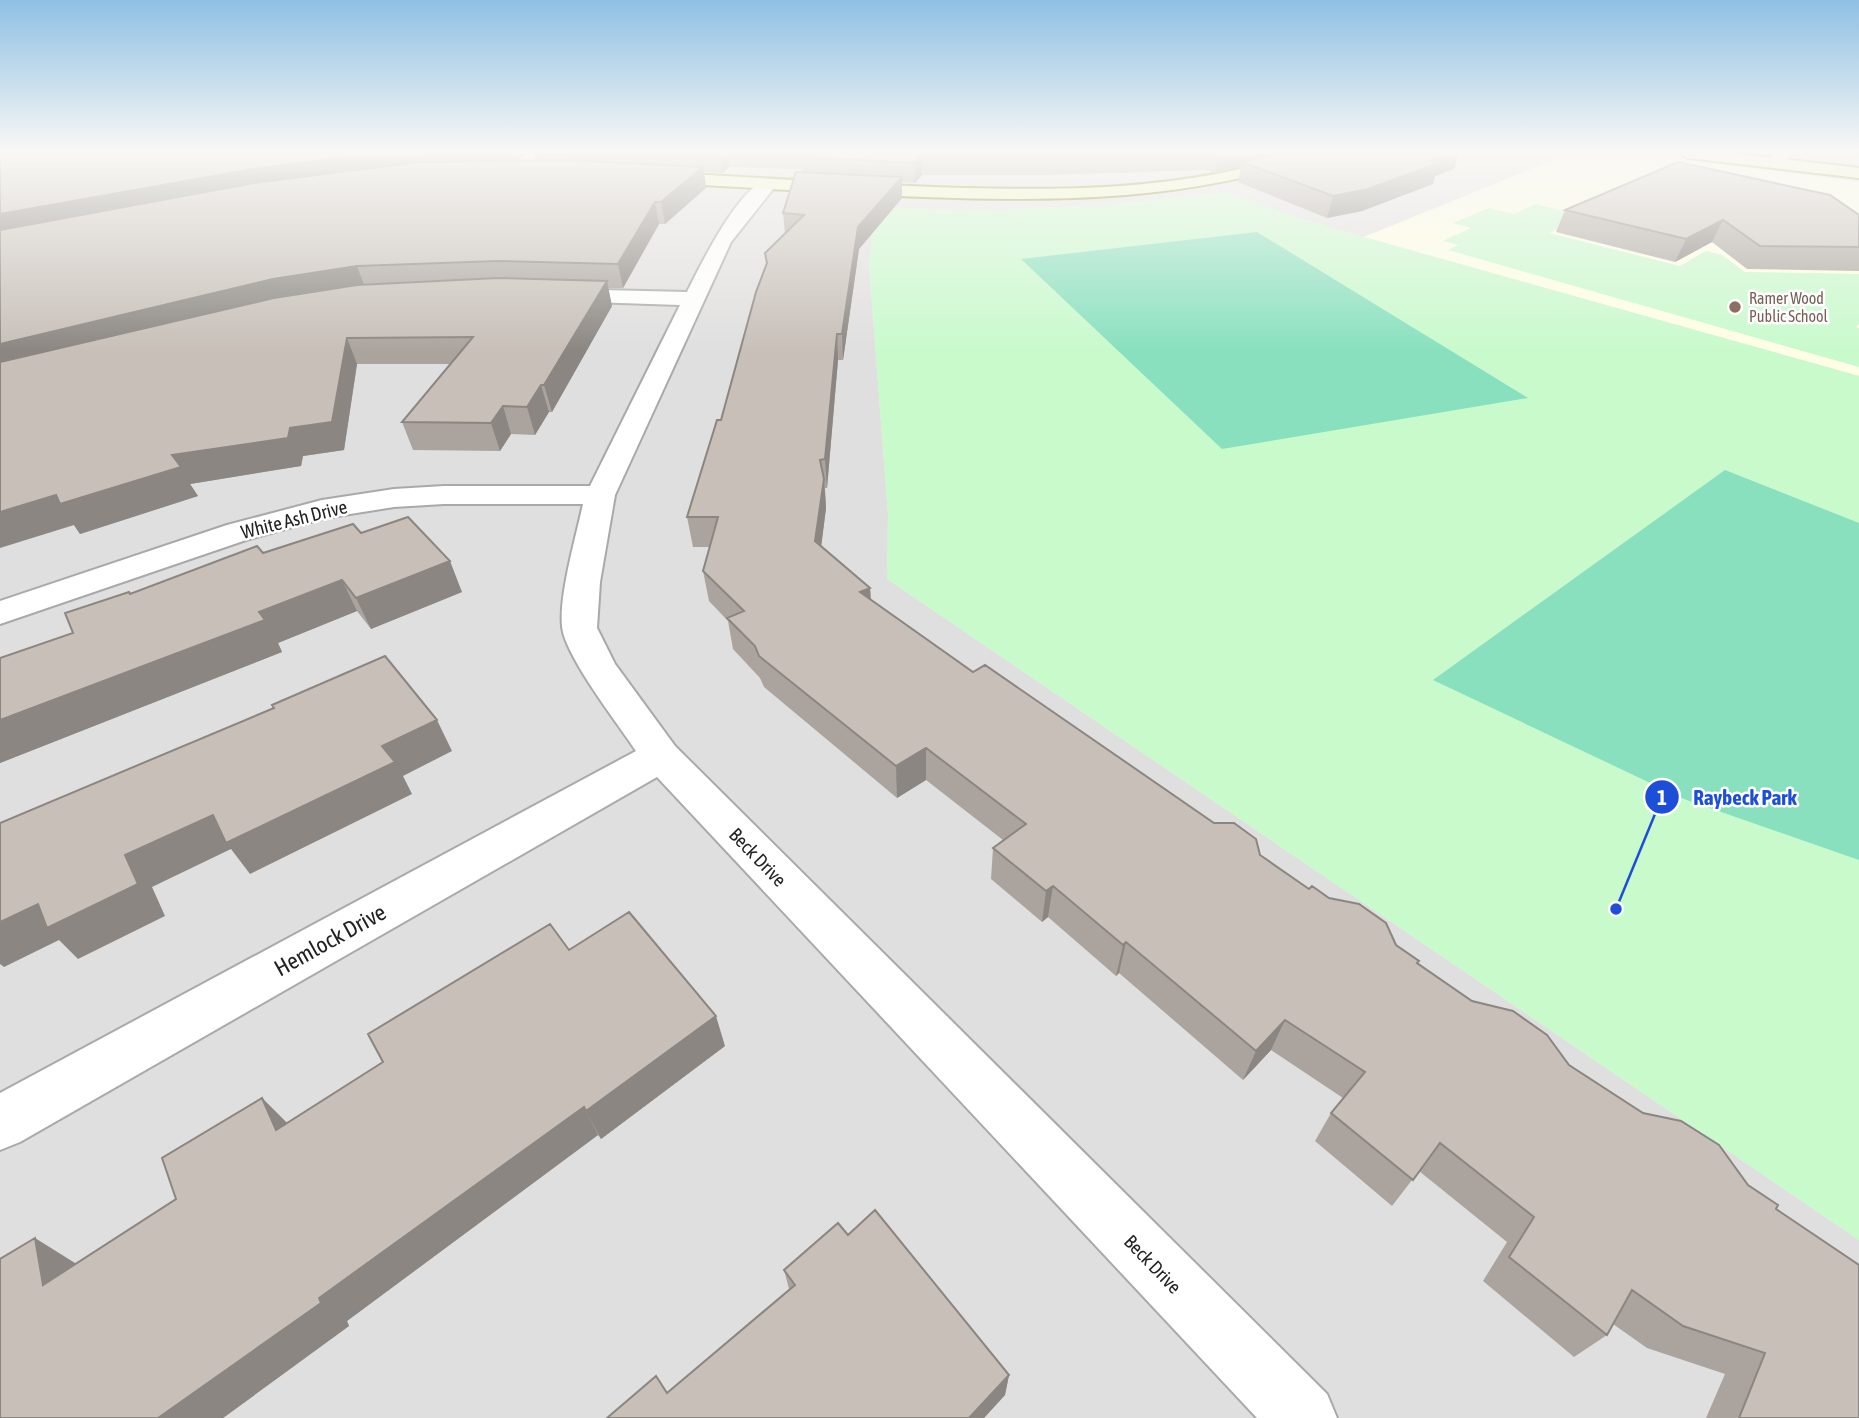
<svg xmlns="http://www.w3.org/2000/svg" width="1859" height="1418" font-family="'Asap Condensed',sans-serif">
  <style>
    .residential { fill: #e0dfdf }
    .education { fill: #ffffe5 }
    .park { fill: #c8facc }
    .pitch { fill: #88e0be }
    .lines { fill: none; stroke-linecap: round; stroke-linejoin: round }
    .street-casing { stroke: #a9a9a9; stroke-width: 4 }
    .secondary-casing { stroke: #707d05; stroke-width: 4 }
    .street { fill: #fff; fill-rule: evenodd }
    .secondary { fill: #f7fabf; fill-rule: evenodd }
    .wall { fill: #aba49e }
    .shaded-wall { fill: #8b8681 }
    .building { fill: #c7bfb8; stroke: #8b8681; stroke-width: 2 }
    .education-dot { fill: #8d6e63; stroke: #fff; stroke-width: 2.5 }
    .labels { text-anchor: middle; stroke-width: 5; stroke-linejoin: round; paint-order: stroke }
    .far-education-label { font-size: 16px; fill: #785e54; stroke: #fff; text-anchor: start }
    .street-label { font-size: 19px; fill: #222; stroke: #fff }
    .near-street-label { font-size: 23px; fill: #222; stroke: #fff }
    .leader { fill: none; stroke: #1d4ed8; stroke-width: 2.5 }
    .callout-dot { fill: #1d4ed8; stroke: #fff; stroke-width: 2.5 }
    .mark-label { font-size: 21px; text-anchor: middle; font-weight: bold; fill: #fff }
    .callout-label { font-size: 21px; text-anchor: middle; font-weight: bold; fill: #1d4ed8; stroke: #fff; stroke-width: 5; stroke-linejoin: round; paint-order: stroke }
  </style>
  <rect width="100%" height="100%" fill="#f2efe9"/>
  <!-- residential -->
  <path class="residential" d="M 12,153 L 1571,153 L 1364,237 L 1302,219 L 1102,205 L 985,210 L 875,208 L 869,265 L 888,514 L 887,579 L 1859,1240 L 1859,1418 L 0,1418 L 0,155 Z
    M 1636,153 L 1859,153 L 1859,182 Z"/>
  <!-- education -->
  <path class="education" d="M 1571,153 L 1636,153 L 1859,182 L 1859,376 L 1364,237 Z"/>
  <!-- park -->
  <path class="park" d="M 1228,192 L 1302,219 L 1364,237 L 1859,376 L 1859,1240 L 887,579 L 888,514 L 869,264 L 875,208 L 985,210 L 1102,205 Z
    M 1536,204 L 1583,216 L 1549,233 L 1680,266 L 1706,251 L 1722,255 L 1745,272 L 1859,274 L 1859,324 L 1856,327 L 1859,328 L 1859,367 L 1448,250 L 1458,245 L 1443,241 L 1471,228 L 1453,223 L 1489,208 L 1514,214 Z"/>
  <!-- pitch -->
  <path class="pitch" d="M 1257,232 L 1528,398 L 1222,449 L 1021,259 Z
    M 1725,470 L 1859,523 L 1859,860 L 1684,799 L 1433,680 Z"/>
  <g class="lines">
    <!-- street casing -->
    <g class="street-casing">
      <path id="street" d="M 526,153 L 542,153 L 526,176 L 514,176 L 512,172 Z
        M 1254,153 L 1282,153 L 1300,158 L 1302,161 L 1294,166 L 1256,156 Z
        M 1775,153 L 1791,153 L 1787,158 L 1789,164 L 1787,167 L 1775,167 L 1771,158 Z
        M 768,179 L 777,184 L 731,242 L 615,495 L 600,582 L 597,628 L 615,664 L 675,746 L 1327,1394 L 1337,1418 L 1257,1418 L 657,777 L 20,1142 L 0,1150 L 0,1093 L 636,751 C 619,725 564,655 562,626 C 559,594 576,537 583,504 L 444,504 L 394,507 L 325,518 L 249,539 L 0,624 L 0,601 L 227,525 L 322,500 L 394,489 L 444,486 L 590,486 L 680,305 L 560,301 L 552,300 L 549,295 L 552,290 L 560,289 L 687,292 C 700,266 739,186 768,179 Z"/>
    </g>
    <!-- secondary casing -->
    <g class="secondary-casing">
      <path id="secondary" d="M 1297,153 L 1321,153 L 1319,156 C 1188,201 1060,202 924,197 C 833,193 742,187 652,182 L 644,177 L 652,172 C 746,177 840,183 934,187 C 1056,191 1180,192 1297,153 Z
        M 1680,153 L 1730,153 L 1859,168 L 1859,178 L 1688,158 Z"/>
    </g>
    <!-- street -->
    <use href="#street" class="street"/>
    <!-- secondary -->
    <use href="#secondary" class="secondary"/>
  </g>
  <!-- wall -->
  <path class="wall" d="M 0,153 L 524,153 L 517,161 L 535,161 L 533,153 L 1265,153 L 1264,157 L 1279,153 L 1459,153 L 1454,169 L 1435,176 L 1433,184 L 1362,211 L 1327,218 L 1238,182 L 1241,166 L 1215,173 L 1207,170 L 1044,175 L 922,175 L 915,183 L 902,182 L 902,198 L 859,249 L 843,360 L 838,360 L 827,488 L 825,488 L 826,508 L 821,546 L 870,588 L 871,600 L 973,672 L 1260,855 L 1309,889 L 1396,945 L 1417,964 L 1748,1185 L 1776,1209 L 1859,1418 L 1706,1418 L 1725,1374 L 1647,1348 L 1613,1324 L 1607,1335 L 1574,1357 L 1483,1281 L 1507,1242 L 1419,1171 L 1392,1206 L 1315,1141 L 1331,1113 L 1343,1098 L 1271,1050 L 1243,1080 L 1119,973 L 1116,976 L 1048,917 L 1042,922 L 991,879 L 993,848 L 1003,840 L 926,780 L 897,798 L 764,687 L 760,678 L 733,649 L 728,621 L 709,601 L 703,571 L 710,547 L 693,547 L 687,517 L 721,420 L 766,264 L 765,253 L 785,233 L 783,213 L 802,172 L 801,169 L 729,167 L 722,173 L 704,172 L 706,188 L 665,224 L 659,224 L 623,288 L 608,288 L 612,306 L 552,412 L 549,412 L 535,435 L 511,434 L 500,451 L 413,450 L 402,422 L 451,364 L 357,364 L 344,450 L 303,456 L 301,466 L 190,484 L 198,496 L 80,534 L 74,525 Z
    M 1565,210 L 1859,215 L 1859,271 L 1747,269 L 1712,242 L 1675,262 L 1556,232 Z
    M 361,533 L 462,592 L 371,629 L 357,611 L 278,643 L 282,652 L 0,763 L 0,658 L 73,633 L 131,594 L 263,553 Z
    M 725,1046 L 601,1139 L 598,1135 L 347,1321 L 349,1326 L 223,1418 L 0,1418 L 75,1263 L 75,1264 L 176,1199 L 262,1098 L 287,1123 Z
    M 848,1235 L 1009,1375 L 1005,1395 L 984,1418 L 607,1418 L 667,1393 L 789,1289 L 784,1270 Z"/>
  <!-- shaded-wall -->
  <path class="shaded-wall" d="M 376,153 L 422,153 L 426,167 L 0,238 L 0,214 L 253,169 Z
    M 510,153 L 524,153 L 513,166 Z
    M 720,153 L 728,153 L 729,167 L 722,173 Z
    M 1218,153 L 1265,153 L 1264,161 L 1242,162 L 1241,166 L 1215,173 Z
    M 1449,153 L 1459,153 L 1454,169 L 1435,176 L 1433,184 L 1362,211 L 1327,218 L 1333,196 Z
    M 922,154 L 922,175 L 915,183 L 915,163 Z
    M 703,167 L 706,188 L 665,224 L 661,202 Z
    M 902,177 L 902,198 L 859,249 L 843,360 L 842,334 L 858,227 Z
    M 655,202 L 659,224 L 623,288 L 618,264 Z
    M 1723,220 L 1712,242 L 1675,262 L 1686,239 Z
    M 357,266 L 366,290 L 0,374 L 0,344 L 273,279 Z
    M 607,281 L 612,306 L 552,412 L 544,385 Z
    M 837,334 L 838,360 L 827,488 L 825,459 Z
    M 347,338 L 357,364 L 344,450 L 303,456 L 301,466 L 190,484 L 198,496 L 80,534 L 74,525 L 0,548 L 0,512 L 172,455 L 290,428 Z
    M 541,385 L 549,412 L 535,435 L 527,407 Z
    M 503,406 L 511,434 L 500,451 L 491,423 Z
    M 824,479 L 826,508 L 818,572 L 815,541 Z
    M 450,561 L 462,592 L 371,629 L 356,598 Z
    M 342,580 L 357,611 L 278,643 L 282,652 L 0,763 L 0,720 L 259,612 Z
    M 870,588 L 872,619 L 860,592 Z
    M 437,720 L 452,751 L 403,776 L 412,794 L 250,874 L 231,849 L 152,887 L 165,916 L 78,959 L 59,940 L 4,967 L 0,964 L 0,922 L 125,855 L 213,815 L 382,746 Z
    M 926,748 L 926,780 L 897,798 L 896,766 Z
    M 1053,886 L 1048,917 L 1042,922 L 1046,891 Z
    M 1126,942 L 1119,973 L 1116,976 L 1123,945 Z
    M 716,1016 L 725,1046 L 601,1139 L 586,1111 Z
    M 1285,1020 L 1271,1050 L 1243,1080 L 1256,1051 Z
    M 262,1098 L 290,1126 L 276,1130 Z
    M 584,1107 L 598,1135 L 347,1321 L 349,1326 L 223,1418 L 158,1418 L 319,1298 Z
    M 35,1238 L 75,1263 L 84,1308 L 43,1285 Z
    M 1009,1375 L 1005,1395 L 984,1418 L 969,1418 Z"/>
  <!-- building -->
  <path class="building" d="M 0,153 L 376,153 L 253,169 L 0,214 Z
    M 802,153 L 1106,153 L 1045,155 L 922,154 L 915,163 L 800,157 Z
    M 1279,153 L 1449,153 L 1429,161 L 1439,163 L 1368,189 L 1333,196 L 1242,162 Z
    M 564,160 L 703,167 L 661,202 L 655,202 L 618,264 L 498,261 L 357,266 L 273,279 L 0,344 L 0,230 L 254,183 L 420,162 Z
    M 1678,162 L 1830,195 L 1859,215 L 1859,247 L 1760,246 L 1723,220 L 1686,239 L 1565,210 Z
    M 796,172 L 902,177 L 858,227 L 842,334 L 837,334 L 825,459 L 820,460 L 824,479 L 815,541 L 870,588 L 860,592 L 973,672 L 985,665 L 1214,823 L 1234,823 L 1256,839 L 1260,855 L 1309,889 L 1312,886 L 1329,898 L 1359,904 L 1386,923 L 1396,945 L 1419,961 L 1417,963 L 1472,1001 L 1513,1011 L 1547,1035 L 1569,1065 L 1643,1113 L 1681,1121 L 1719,1145 L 1748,1185 L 1778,1205 L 1776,1209 L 1859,1265 L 1859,1418 L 1739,1418 L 1765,1353 L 1683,1326 L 1632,1290 L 1607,1335 L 1509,1257 L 1534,1217 L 1440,1143 L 1413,1180 L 1331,1113 L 1365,1072 L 1285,1020 L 1256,1051 L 1126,942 L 1123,945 L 1053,886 L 1046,891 L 993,848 L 1026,824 L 926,748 L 896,766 L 759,656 L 755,646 L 727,618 L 744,611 L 703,571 L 718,517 L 687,517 L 717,420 L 721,420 L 756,292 L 767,263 L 765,253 L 804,215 L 783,213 Z
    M 498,278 L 607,281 L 544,385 L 541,385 L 527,407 L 503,406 L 491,423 L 402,422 L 473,337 L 347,338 L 332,422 L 290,428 L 288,438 L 172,455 L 181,467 L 60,504 L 56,495 L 0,512 L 0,362 L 274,298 L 357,285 Z
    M 408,517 L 450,561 L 356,598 L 342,580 L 259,612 L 265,620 L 0,720 L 0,658 L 73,633 L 65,613 L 129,592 L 130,594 L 257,546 L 263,553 L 353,524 L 361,533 Z
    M 385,656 L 437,720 L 382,746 L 395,762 L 226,843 L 213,815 L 125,855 L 138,884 L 47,928 L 38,904 L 0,922 L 0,823 L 274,708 L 272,705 Z
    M 629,912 L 716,1016 L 586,1111 L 584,1107 L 319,1298 L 321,1303 L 158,1418 L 0,1418 L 0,1259 L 35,1238 L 43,1285 L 176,1199 L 162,1158 L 262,1098 L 276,1130 L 383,1062 L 368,1034 L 550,924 L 569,950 Z
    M 875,1210 L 1009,1375 L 969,1418 L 607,1418 L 656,1376 L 667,1393 L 795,1285 L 784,1270 L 838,1223 L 848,1235 Z"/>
  <!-- sky -->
  <linearGradient id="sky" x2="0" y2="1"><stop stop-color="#8fc0e4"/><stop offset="0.43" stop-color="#f9f8f5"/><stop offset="1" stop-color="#f9f8f5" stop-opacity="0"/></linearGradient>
  <rect width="1859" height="352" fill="url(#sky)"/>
  <!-- markers -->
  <circle class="education-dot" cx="1735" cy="307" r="7"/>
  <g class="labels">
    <!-- far-education labels -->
    <g class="far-education-label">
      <text x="1749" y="304">Ramer Wood<tspan x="1749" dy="18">Public School</tspan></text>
    </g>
    <!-- street labels -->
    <g class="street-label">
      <text transform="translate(294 519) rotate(-14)" y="7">White Ash Drive</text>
      <text transform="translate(758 857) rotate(46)" y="7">Beck Drive</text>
      <text transform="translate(1153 1264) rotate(46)" y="7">Beck Drive</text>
    </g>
    <!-- near-street labels -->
    <g class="near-street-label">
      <text transform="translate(330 940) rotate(-29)" y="8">Hemlock Drive</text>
    </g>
  </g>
  <!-- callouts -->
  <path class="leader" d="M1616 909L1662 797"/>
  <g class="callout-dot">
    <circle cx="1616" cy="909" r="7"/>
    <circle cx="1662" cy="797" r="18"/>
  </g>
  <g class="mark-label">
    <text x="1662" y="805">1</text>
  </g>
  <g class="callout-label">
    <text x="1745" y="805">Raybeck Park</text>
  </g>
</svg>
